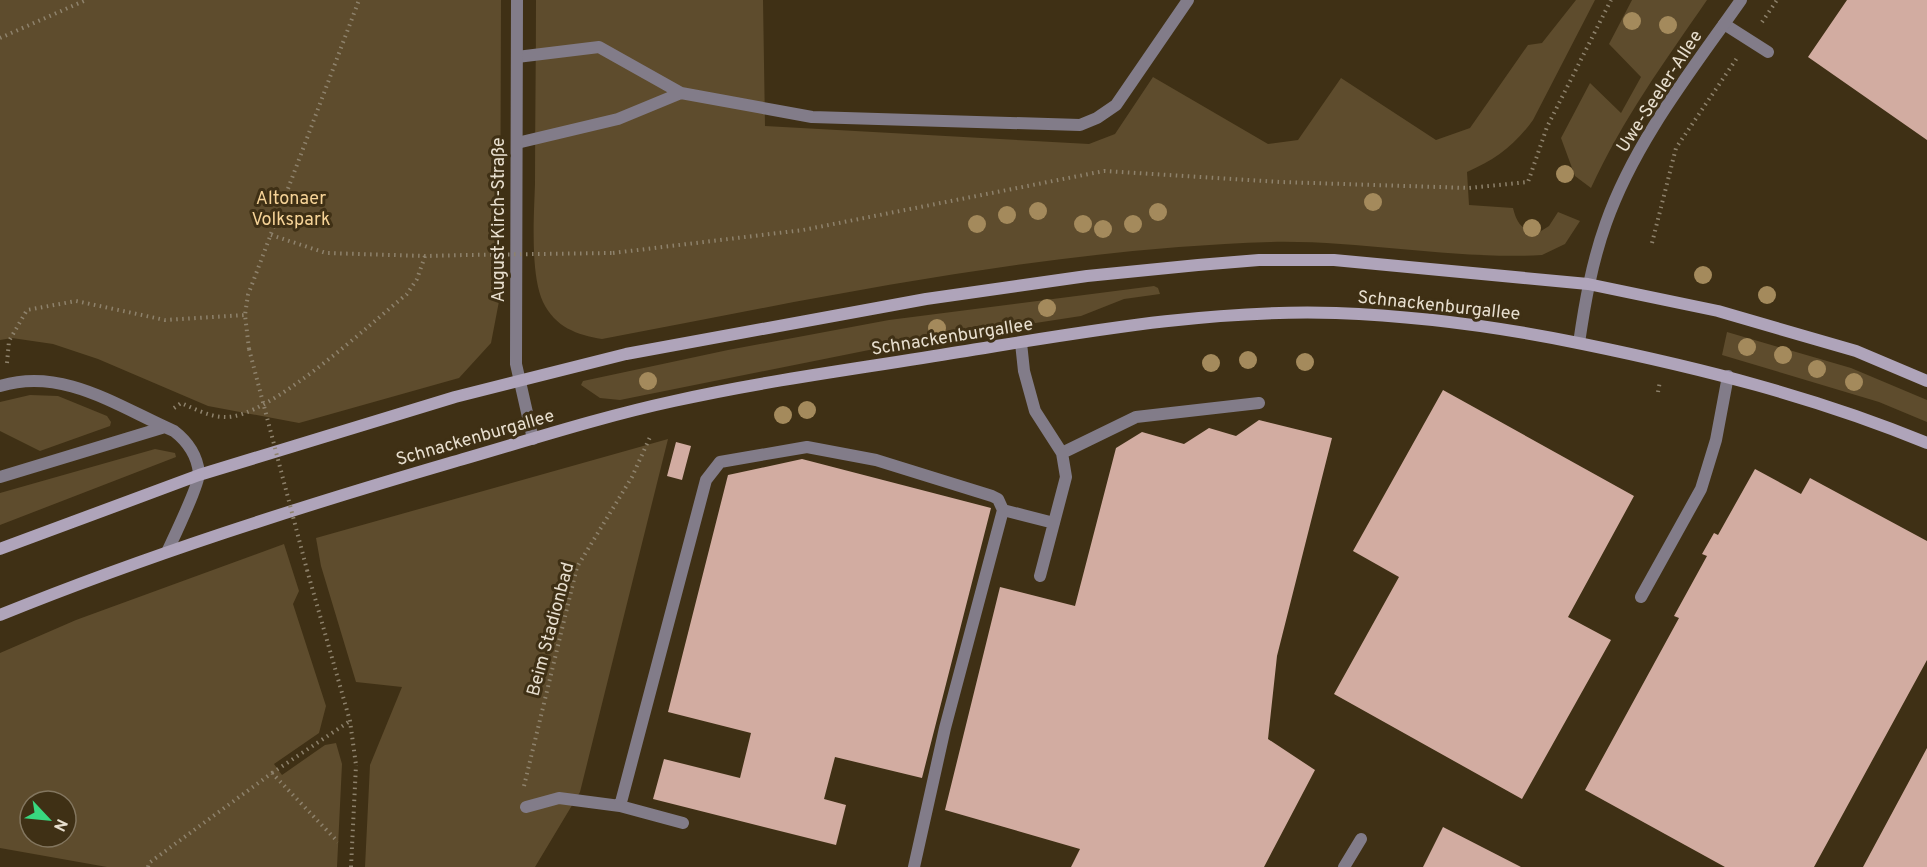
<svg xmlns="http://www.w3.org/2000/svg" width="1927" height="867" font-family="Overpass,sans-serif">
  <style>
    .green { fill: #5e4c2d; fill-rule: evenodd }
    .building { fill: #d2aca1 }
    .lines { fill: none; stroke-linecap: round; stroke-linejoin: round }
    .path { stroke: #8e826c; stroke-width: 4; stroke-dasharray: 1.5 4.5; stroke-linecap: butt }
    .service { stroke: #827c89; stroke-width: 12 }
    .minor { stroke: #827c89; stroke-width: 12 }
    .secondary { stroke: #afa4ba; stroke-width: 12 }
    .path-bridge { stroke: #8e826c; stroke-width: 4; stroke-dasharray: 1.5 4.5; stroke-linecap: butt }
    .tree { fill: #a48a5c }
    .labels { text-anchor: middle; stroke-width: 6; stroke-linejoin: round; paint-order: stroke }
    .street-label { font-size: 18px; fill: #e8dfcf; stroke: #3f3015 }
    .park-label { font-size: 18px; fill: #f6d397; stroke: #3f3015 }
  </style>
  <rect width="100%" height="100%" fill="#3f3015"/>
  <!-- green -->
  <path class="green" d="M 0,0 L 501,0 L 500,296 L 491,343 L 459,378 L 299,423 L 208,406 L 98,359 L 53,344 L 12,338 L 0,340 Z
    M 536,0 L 763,0 L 765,126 L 1089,144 L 1115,134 L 1153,77 L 1268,144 L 1298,140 L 1341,78 L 1436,140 L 1470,128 L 1528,45 L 1542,43 L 1576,0 L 1595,0 L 1533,120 C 1515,145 1495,160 1467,172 L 1469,205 L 1513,208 C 1517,224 1522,230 1538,233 L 1549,226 L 1558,212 L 1580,221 L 1565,244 L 1542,255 C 1453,260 1360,240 1271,242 C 1047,249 821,297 602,339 C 577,335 555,327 543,302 C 530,274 534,215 535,184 C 535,122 536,61 536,0 Z
    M 1632,0 L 1707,0 C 1663,64 1624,117 1591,188 L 1575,176 L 1561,138 L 1590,83 L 1621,113 L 1641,77 L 1609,44 Z
    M 1154,286 L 1158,288 L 1160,294 L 1124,299 L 1081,316 L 894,345 L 620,400 L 600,398 L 581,385 L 583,381 L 728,350 L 889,320 Z
    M 1727,332 L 1851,368 L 1927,400 L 1927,422 L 1879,402 L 1722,355 Z
    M 30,395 L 58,396 L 107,416 L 111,422 L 110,426 L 40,451 L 0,431 L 0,402 Z
    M 668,439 L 580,792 L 535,867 L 365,867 L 370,765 L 402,687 L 356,682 L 321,566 L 316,538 Z
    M 155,449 L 175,453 L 176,457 L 0,525 L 0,493 Z
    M 284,544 L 299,591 L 293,604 L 326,706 L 319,733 L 274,764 L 282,775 L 325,745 L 336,743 L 342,764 L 337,867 L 107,867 L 0,848 L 0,653 L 76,620 ZM 30,801 L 66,801 L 66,837 L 30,837 Z"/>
  <!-- building -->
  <path class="building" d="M 1847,0 L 1927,0 L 1927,140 L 1808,57 Z
    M 1443,390 L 1634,496 L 1568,617 L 1611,640 L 1522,799 L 1334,694 L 1399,577 L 1353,551 Z
    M 1259,420 L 1332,438 L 1277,656 L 1268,739 L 1315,770 L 1264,867 L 1071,867 L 1080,849 L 945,810 L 1000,587 L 1075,606 L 1116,448 L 1142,432 L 1184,444 L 1209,428 L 1236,436 Z
    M 676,442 L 691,446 L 682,480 L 667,476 Z
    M 802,459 L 991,508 L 922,778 L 835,757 L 824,799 L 846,805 L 836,845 L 653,799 L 664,759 L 740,778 L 751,733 L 668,712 L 728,475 Z
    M 1755,469 L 1801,494 L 1810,478 L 1927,541 L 1927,660 L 1814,867 L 1725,867 L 1585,790 L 1679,618 L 1674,616 L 1707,556 L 1702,554 L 1714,533 L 1718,535 Z
    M 1927,748 L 1927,867 L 1863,867 Z
    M 1443,827 L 1521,867 L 1423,867 Z"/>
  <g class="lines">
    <!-- path -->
    <path class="path" d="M 1762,22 L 1777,0
      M 0,38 L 86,0
      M 271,235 L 326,253 L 425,256 L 466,255
      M 1652,243 L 1676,148 L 1737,58
      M 613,253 L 803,230 L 1104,171 L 1280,182 L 1469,188 L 1528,182 L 1547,127 L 1611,0
      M 249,349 L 245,315 L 248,295 L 359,0
      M 7,363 L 9,341 L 27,310 L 76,301 L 165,320 L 245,315
      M 1658,392 L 1660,381
      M 174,408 L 181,403 C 195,409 210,417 225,417 C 268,419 371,323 407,294 L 417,279 L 425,256
      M 307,570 L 350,721 L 356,765
      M 272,773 L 350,721
      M 524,786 L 577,567 L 632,477 L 650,437
      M 148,867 L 149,863 L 272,773 L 338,842"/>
    <!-- service -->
    <path class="service" d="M 1724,24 L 1768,52
      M 681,93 L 812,117 L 1080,125 L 1097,118 L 1116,105 L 1188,0
      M 517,143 L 618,119 L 681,93 L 599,47 L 517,57
      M 1021,343 L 1024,371 L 1035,411 L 1062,453 L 1066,477 L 1040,576
      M 0,386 C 63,367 117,406 174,431 C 187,441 197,455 199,473 C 200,483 174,537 168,550
      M 1062,453 L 1136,417 L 1259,403
      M 0,477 L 165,427
      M 1003,510 L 1054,523
      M 1641,597 L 1701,489 L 1716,440 L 1728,376
      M 526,807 L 559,798 L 620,806
      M 683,823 L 620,806 L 706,480 L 720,462 L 807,447 L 876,460 L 992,496 L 998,499 L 1003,510 L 945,728 L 914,867
      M 1344,867 L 1361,839"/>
    <!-- minor -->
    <path class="minor" d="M 517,0 L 516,364 L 533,439
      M 1579,343 C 1585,302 1592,262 1606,223 C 1635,141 1692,70 1741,0"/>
    <!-- secondary -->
    <path class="secondary" d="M 0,549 L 199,475 L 455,397 L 626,354 L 926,299 L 1087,276 L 1198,265 L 1259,260 L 1334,260 L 1588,284 L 1718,311 L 1856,351 L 1927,381
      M 0,615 C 148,555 299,507 453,462 C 526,441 600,417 674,401 C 768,380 864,368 959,352 C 1084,332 1209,309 1336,313 C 1419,316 1501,327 1583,344 C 1700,368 1816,397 1927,443"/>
    <!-- path-bridge -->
    <path class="path-bridge" d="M 466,255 L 613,253
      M 249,349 L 307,570
      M 351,867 L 356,765"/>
  </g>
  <!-- trees -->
  <g class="tree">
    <circle cx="1632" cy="21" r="9"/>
    <circle cx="1668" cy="25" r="9"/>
    <circle cx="1565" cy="174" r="9"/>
    <circle cx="1373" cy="202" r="9"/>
    <circle cx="1038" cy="211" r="9"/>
    <circle cx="1158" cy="212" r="9"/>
    <circle cx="1007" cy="215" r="9"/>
    <circle cx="977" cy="224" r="9"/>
    <circle cx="1083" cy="224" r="9"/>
    <circle cx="1133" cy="224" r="9"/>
    <circle cx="1532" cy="228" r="9"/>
    <circle cx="1103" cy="229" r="9"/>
    <circle cx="1703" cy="275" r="9"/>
    <circle cx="1767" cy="295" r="9"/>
    <circle cx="1047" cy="308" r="9"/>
    <circle cx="937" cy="328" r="9"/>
    <circle cx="1747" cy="347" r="9"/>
    <circle cx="1783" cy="355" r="9"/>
    <circle cx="1248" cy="360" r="9"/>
    <circle cx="1305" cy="362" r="9"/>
    <circle cx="1211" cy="363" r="9"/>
    <circle cx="1817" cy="369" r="9"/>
    <circle cx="648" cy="381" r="9"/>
    <circle cx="1854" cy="382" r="9"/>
    <circle cx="807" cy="410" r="9"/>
    <circle cx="783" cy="415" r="9"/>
  </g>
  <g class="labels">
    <!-- street labels -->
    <g class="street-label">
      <text transform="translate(1659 91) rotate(-57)" y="6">Uwe-Seeler-Allee</text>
      <text transform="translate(498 220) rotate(-90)" y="6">August-Kirch-Straße</text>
      <text transform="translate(1439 305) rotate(6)" y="6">Schnackenburgallee</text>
      <text transform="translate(952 336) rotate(-9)" y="6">Schnackenburgallee</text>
      <text transform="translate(475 437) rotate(-16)" y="6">Schnackenburgallee</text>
      <text transform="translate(550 629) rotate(-75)" y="6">Beim Stadionbad</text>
    </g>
    <!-- park labels -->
    <g class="park-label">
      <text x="291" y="204">Altonaer<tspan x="291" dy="21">Volkspark</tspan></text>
    </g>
  </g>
  <!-- north arrow -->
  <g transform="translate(48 819) rotate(116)"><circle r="28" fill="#3f3015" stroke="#83765f" stroke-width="1.5"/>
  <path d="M0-4.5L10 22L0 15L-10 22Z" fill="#38d87f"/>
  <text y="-9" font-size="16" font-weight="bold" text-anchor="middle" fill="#e8dfcf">N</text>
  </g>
</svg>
